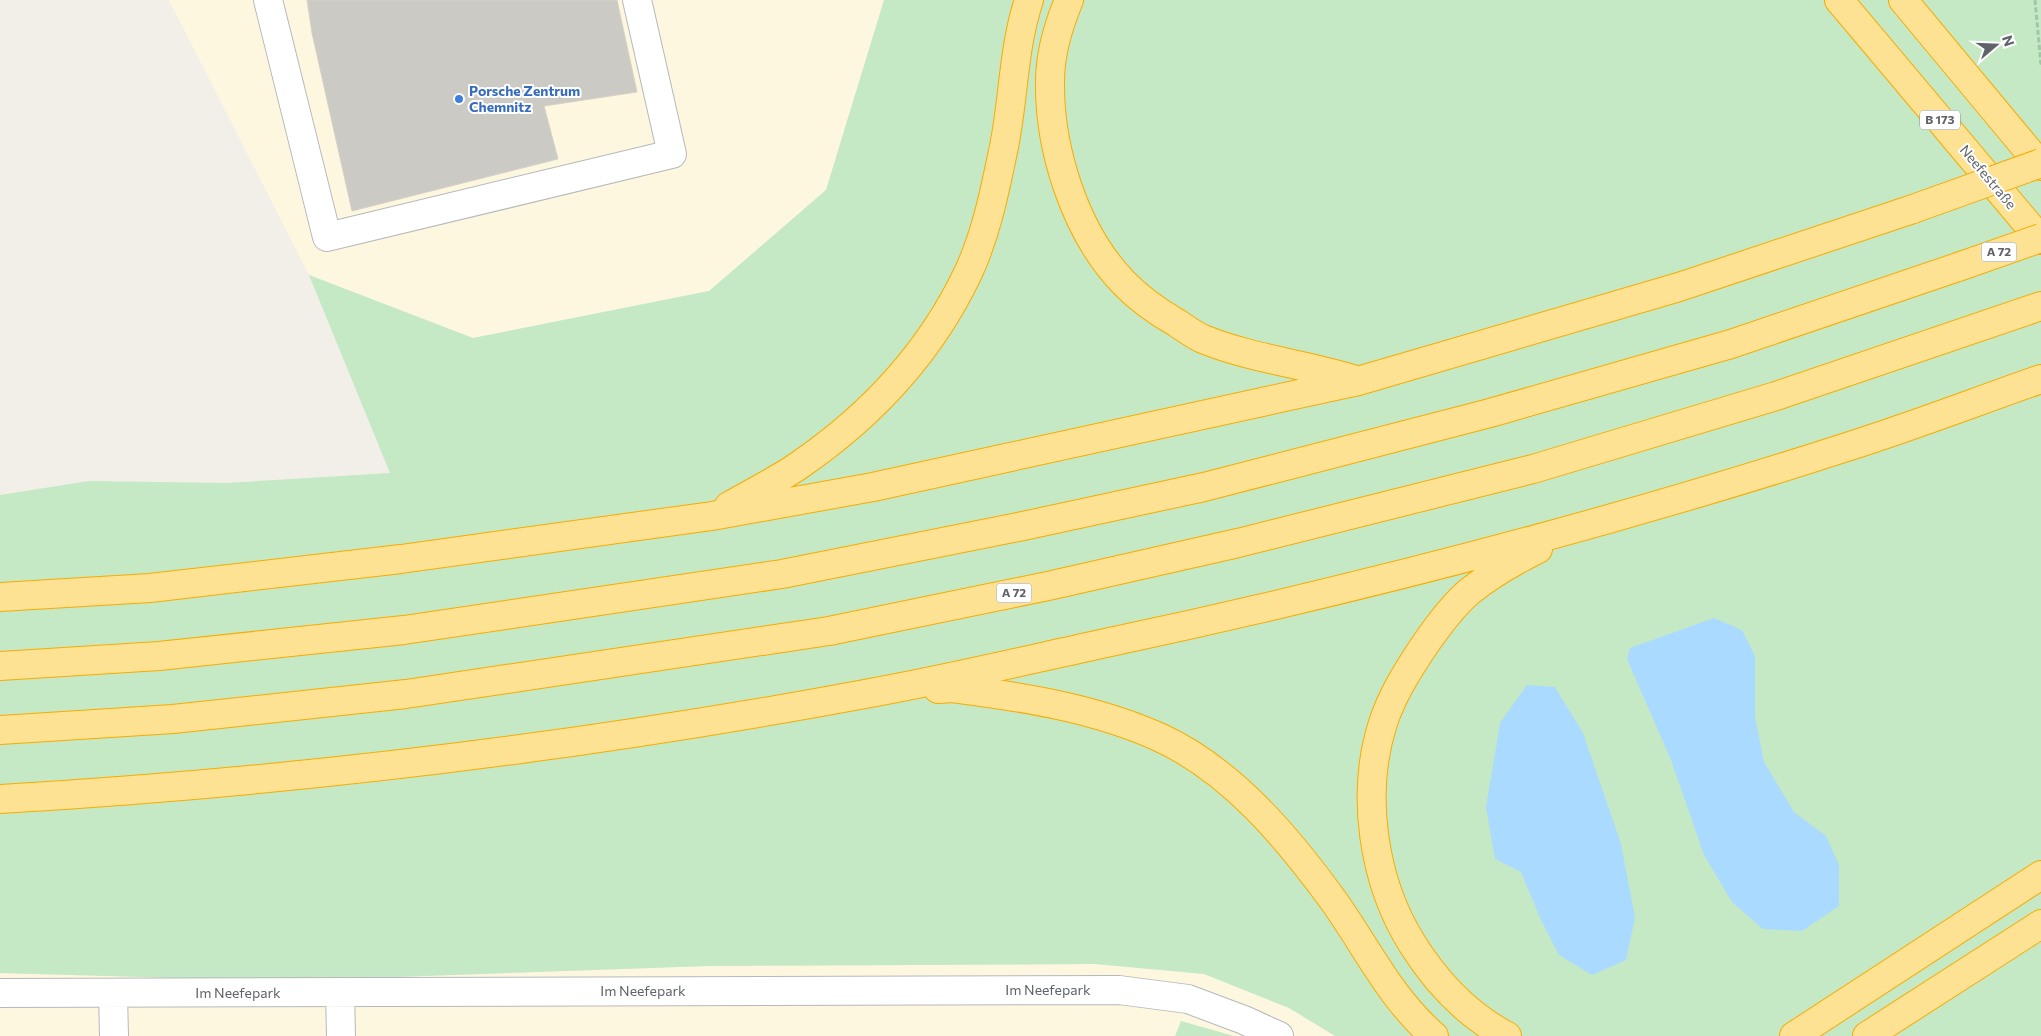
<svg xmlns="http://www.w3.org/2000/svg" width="2041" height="1036" font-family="Commissioner,sans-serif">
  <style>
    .commercial { fill: #fef7e0 }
    .green { fill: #c5e8c5 }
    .water { fill: #aadaff }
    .building { fill: #cccac5; stroke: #d6d1c6 }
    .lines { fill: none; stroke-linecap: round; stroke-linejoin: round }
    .minor-casing { stroke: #b5b8bc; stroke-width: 30 }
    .highway-casing { stroke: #f9ab00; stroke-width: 30 }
    .path { stroke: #9cc7a9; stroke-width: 3; stroke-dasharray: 5 2.5; stroke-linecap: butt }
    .minor { stroke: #fff; stroke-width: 28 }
    .highway { stroke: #fde293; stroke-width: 28 }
    .highway-bridge-casing { stroke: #f9ab00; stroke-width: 30; stroke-linecap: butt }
    .highway-bridge { stroke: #fde293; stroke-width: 28 }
    .shop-dot { fill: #3f7fe0; stroke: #fff; stroke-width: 2 }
    .labels { text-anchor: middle; stroke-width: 4; stroke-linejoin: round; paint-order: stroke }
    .shield { fill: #fff; stroke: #8f9295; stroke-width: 1 }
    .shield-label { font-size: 12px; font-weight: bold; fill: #5f6368 }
    .shop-label { font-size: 14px; font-weight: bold; fill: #366cbe; stroke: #fff; text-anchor: start }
    .street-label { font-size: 14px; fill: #5f6368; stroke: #fff }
  </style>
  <rect width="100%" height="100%" fill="#f1efe8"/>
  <!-- commercial -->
  <path class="commercial" d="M 169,0 L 884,0 L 826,190 L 713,290 L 473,338 L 309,275 Z
    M 1095,964 L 1249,978 L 1361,1036 L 0,1036 L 0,973 L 281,981 L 708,966 Z"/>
  <!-- green -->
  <path class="green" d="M 884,0 L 2041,0 L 2041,1036 L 1335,1036 L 1289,1008 L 1204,974 L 1095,964 L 708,966 L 281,981 L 0,973 L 0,495 L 89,481 L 226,483 L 390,473 L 309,275 L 473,338 L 709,291 L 826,190 Z
    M 1181,1021 L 1234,1036 L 1175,1036 Z"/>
  <!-- water -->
  <path class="water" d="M 1714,618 L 1742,630 L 1755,656 L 1755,717 L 1764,762 L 1794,812 L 1826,836 L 1839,865 L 1839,906 L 1802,931 L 1763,929 L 1732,902 L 1704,855 L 1671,760 L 1627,659 L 1630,648 Z
    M 1527,685 L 1555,687 L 1583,733 L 1621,844 L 1635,918 L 1626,960 L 1592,975 L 1559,955 L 1541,920 L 1521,872 L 1495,859 L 1486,807 L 1500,723 Z"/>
  <!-- building -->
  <path class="building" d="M 307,0 L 617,0 L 637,92 L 544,106 L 558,159 L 352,211 L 312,33 Z"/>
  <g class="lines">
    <!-- minor casing -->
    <g class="minor-casing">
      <path id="minor" d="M 268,0 L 327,237 L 672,154 L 637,0
        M 340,992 L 341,1036
        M 0,993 L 1119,990 L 1188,999 L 1244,1020 L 1279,1036
        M 113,993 L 114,1036"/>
    </g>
    <!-- highway casing -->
    <g class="highway-casing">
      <path id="highway" d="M 1069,0 C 1059,24 1050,54 1050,81 C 1049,149 1075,232 1123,282 C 1138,298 1158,312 1177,323 C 1186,329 1194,335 1203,339 C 1252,359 1306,364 1356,380
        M 1839,0 L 2041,240
        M 1903,0 L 2041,166
        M 729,506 C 752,493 776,481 798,466 C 871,416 930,353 968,273 C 985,237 994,195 1002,156 C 1014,105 1012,51 1029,0
        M 0,597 L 150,588 L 401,559 L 712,516 L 873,487 L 1358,381 L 1679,287 L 1913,209
        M 0,666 L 159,656 L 404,630 L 782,574 L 1023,526 L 1204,487 L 1490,413 L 1731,344 L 1958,267
        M 938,689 L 952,688 C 1023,697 1095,708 1161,738 C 1232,771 1288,838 1333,900 C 1366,946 1390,998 1434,1036
        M 0,730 L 173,719 L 406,694 L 829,631 L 1048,586 L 1238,543 L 1533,469 L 1776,396 L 2041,306
        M 0,799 C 290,782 580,747 865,694 C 944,680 1023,661 1101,644 C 1355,590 1606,525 1853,445 C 1916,425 1978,401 2041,379
        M 1507,1036 C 1467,1015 1437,983 1413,945 C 1373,882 1360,794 1383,723 C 1392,695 1408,670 1424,646 C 1437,627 1452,606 1470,591 C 1491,574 1514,561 1538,549
        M 1794,1036 L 2041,875
        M 1867,1036 L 2041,924"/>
    </g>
    <!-- path -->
    <path class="path" d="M 2035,0 L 2041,65"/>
    <!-- minor -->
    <use href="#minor" class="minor"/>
    <!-- highway -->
    <use href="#highway" class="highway"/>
    <!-- highway-bridge casing -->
    <g class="highway-bridge-casing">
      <path id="highway-bridge" d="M 1913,209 L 2041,163
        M 1958,267 L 2041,238"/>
    </g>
    <!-- highway-bridge -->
    <use href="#highway-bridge" class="highway-bridge"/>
  </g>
  <!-- markers -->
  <circle class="shop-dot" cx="459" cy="99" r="5"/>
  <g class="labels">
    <!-- shield labels -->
    <g class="shield">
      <rect x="1920" y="110.5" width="40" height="19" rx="4"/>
      <rect x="1981.5" y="242.5" width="35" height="19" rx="4"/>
      <rect x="996.5" y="583.5" width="35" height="19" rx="4"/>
    </g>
    <g class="shield-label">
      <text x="1940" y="124">B 173</text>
      <text x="1999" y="256">A 72</text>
      <text x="1014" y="597">A 72</text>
    </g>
    <!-- shop labels -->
    <g class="shop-label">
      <text x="469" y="96">Porsche Zentrum<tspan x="469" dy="16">Chemnitz</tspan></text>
    </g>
    <!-- street labels -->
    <g class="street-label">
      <text transform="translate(1988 177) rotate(50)" y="5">Neefestraße</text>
      <text x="1048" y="995">Im Neefepark</text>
      <text x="643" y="996">Im Neefepark</text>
      <text x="238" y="998">Im Neefepark</text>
    </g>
  </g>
  <!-- north arrow -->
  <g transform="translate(1996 45) rotate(71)" stroke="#ffffff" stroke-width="4" paint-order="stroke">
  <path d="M0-4L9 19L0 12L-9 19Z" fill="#5f6368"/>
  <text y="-8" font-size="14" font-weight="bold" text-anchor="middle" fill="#5f6368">N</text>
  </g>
</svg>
